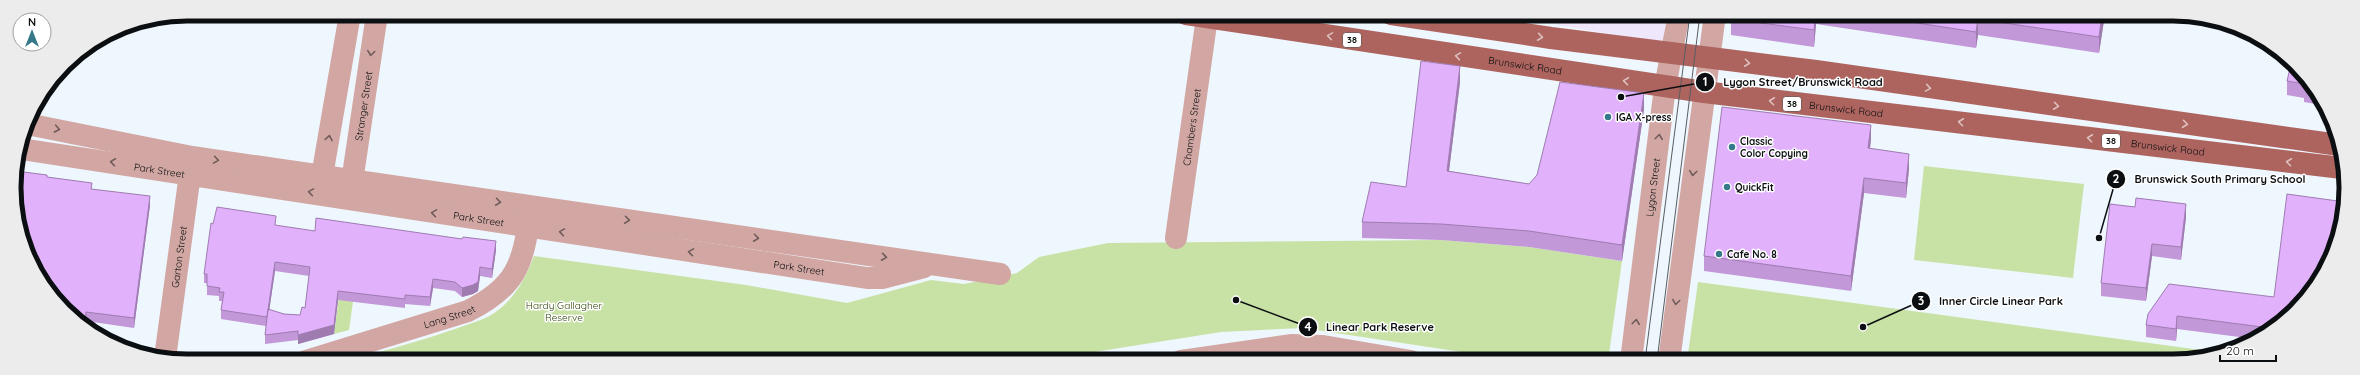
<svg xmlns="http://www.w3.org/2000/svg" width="2360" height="375" font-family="Quicksand,sans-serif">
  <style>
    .commercial { fill: #efe7fc }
    .green { fill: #c8e2a5 }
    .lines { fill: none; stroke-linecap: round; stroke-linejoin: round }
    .minor { stroke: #d2a7a3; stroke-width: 22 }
    .major { stroke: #ad645f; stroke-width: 22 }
    .tram { stroke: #595d61; stroke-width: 1 }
    .wall { fill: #c298d8; fill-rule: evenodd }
    .shaded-wall { fill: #9e7cb0 }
    .building { fill: #e1b1fb; stroke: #9e7cb0 }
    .oneway { stroke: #dec1bf }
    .oneway2 { stroke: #6f5b5a }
    .poi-dot { fill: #357988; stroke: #fff; stroke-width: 1.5 }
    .labels { text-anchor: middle; stroke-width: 3; stroke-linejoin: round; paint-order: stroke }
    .shield { fill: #fff; stroke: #555758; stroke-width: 1 }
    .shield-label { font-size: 9px; font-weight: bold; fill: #0c0f11 }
    .street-label { font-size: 10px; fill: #0c0f11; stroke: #fff }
    .poi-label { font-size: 10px; font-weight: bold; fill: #0c0f11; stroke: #fff; text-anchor: start }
    .park-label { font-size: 10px; fill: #314407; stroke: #fff }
    .rim { fill: none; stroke: #0c0f11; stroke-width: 5 }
    .leader { fill: none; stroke: #0c0f11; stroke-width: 1.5 }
    .callout-dot { fill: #0c0f11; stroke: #fff; stroke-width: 1.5 }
    .mark-label { font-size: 12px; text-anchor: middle; font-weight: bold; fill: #fff }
    .callout-label { font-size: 11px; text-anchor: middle; font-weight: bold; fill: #0c0f11; stroke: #fff; stroke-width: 3; stroke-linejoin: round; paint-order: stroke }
  </style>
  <rect width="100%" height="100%" fill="#eef6fe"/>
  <!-- commercial -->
  <path class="commercial" d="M 1558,14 L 1666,14 L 1663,43 L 1557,25 Z"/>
  <!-- green -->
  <path class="green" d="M 1924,166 L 2084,184 L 2073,278 L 1914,260 Z
    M 348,228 L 363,230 L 349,330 L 334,334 Z
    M 1441,240 L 1529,247 L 1622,261 L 1608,361 L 1521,361 L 1303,328 L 1221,332 L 1037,361 L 343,361 C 382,352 420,341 458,328 C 470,323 486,320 497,311 C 516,297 526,277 534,256 L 746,285 L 847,303 L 931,280 L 964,284 L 984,280 L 1017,273 L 1039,257 L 1108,243 Z
    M 1698,282 L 2216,352 L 2184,361 L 1687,361 Z"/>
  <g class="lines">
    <!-- minor -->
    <g class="minor">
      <path d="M 27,124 L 192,157 L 1000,274"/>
      <path id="s1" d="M 21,149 L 867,278 L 882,278 L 924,267"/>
      <path d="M 322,176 L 350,14"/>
      <path id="s2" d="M 350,195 L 377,14"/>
      <path id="s3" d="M 1176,238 L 1207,17"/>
      <path id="s4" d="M 165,358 L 192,159"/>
      <path id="s5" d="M 306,361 L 468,311 C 516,287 523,265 530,213"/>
      <path d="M 1181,361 L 1292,345 L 1323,346 L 1411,361"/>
      <path id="s6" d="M 1631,361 L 1665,87 L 1679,14"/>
      <path d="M 1669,361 L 1715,14"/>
    </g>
    <!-- major -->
    <g class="major">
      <path id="s7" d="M 1186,14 L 1704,92 L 2342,168"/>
      <path d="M 1391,14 L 1551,38 L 1816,71 L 2339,145"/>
    </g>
    <!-- tram -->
    <path class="tram" d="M 1645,361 L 1690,14
      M 1657,361 L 1700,14"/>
  </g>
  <!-- wall -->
  <path class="wall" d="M 1587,14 L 1651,14 L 1650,22 Z
    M 1731,14 L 2105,14 L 2099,53 L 1978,35 L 1976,48 L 1816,24 L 1814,47 L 1731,35 Z
    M 2303,73 L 2321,105 L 2304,102 L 2304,98 L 2287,95 L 2287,81 Z
    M 1460,82 L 1449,171 L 1529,184 L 1644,109 L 1622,261 L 1529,247 L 1441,240 L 1362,238 L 1362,222 L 1406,187 Z
    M 1871,139 L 1870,149 L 1909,169 L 1906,198 L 1864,193 L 1851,291 L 1704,271 L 1704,256 Z
    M 47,177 L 92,189 L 150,205 L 134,328 L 86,321 L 86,324 L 57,302 Z
    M 2186,217 L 2181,260 L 2152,256 L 2146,301 L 2101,296 L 2101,283 Z
    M 276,226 L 315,231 L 496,250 L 492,278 L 480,276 L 478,291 L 473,294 L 462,297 L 455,291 L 433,288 L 430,306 L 405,304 L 405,308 L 338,300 L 334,334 L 298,344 L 298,340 L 265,344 L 265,335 L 266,326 L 221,319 L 221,310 L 222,301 L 219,301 L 219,296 L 207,295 L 207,283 L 204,283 L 204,274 ZM 275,271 L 309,276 L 305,308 L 300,315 L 284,314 L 269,310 Z
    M 2295,310 L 2255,339 L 2177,329 L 2176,341 L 2146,337 L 2146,325 L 2148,314 Z"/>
  <!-- shaded-wall -->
  <path class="shaded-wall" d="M 1816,14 L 1816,24 L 1814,47 L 1814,30 Z
    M 2102,14 L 2105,14 L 2099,53 L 2099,37 Z
    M 1978,19 L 1978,35 L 1976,48 L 1976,32 Z
    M 1460,66 L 1460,82 L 1447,187 L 1447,171 Z
    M 1644,93 L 1644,109 L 1622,261 L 1622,245 Z
    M 1871,125 L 1871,139 L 1868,163 L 1868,148 Z
    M 1909,154 L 1909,169 L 1906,198 L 1906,183 Z
    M 1864,178 L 1864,193 L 1851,291 L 1851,276 Z
    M 150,196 L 150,205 L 134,328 L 134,318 Z
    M 2186,204 L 2186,217 L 2181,260 L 2181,247 Z
    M 496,241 L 496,250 L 492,278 L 492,269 Z
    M 2152,244 L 2152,256 L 2146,301 L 2146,288 Z
    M 275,262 L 275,271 L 267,326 L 267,317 Z
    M 480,267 L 480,276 L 478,291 L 473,294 L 462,297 L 462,288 Z
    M 433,279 L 433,288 L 430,306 L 430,297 Z
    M 338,291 L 338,300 L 334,334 L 298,344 L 298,335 Z
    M 86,312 L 86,324 L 85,323 L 85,320 Z
    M 2177,316 L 2177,329 L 2176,341 L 2176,329 Z"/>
  <!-- building -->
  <path class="building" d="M 1731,14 L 1816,14 L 1814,30 L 1731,19 Z
    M 1859,14 L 2102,14 L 2099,37 L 1978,19 L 1976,32 Z
    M 1421,61 L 1460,66 L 1447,171 L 1529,184 L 1537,175 L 1560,82 L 1644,93 L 1622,245 L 1529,231 L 1441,224 L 1362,222 L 1371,182 L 1406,187 Z
    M 2291,64 L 2303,73 L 2312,89 L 2304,88 L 2305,84 L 2287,81 Z
    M 1722,107 L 1871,125 L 1868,148 L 1909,154 L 1906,183 L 1864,178 L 1851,276 L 1704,256 Z
    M 16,171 L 47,175 L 47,177 L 92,183 L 91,189 L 150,196 L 134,318 L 86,312 L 85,320 L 79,319 L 57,302 L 23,243 L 14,176 Z
    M 2287,194 L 2345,202 L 2333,254 L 2295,310 L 2270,328 L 2177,316 L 2176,329 L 2146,325 L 2148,314 L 2169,284 L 2274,297 Z
    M 2136,198 L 2186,204 L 2181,247 L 2152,244 L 2146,288 L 2101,283 L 2110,204 L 2135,207 Z
    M 217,207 L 276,216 L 275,225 L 315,231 L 316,218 L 462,239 L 463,237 L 496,241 L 492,269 L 480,267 L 478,282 L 473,285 L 462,288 L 455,282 L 433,279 L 430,297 L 405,295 L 405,299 L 338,291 L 334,325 L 298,335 L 298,331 L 265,335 L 268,309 L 284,314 L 300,315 L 302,307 L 305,308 L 310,267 L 275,262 L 267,317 L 221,310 L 224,292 L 219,292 L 220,288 L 207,286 L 207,274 L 204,274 L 211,223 L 213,224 Z"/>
  <!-- one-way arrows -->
  <defs><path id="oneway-chevron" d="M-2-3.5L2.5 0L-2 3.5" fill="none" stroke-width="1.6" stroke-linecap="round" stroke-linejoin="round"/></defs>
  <g class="oneway">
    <use href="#oneway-chevron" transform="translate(1330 36) rotate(-171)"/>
    <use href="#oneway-chevron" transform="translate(1540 37) rotate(8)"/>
    <use href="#oneway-chevron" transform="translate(1458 56) rotate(-171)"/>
    <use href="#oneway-chevron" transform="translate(1747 63) rotate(7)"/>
    <use href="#oneway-chevron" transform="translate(1626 81) rotate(-172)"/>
    <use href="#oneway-chevron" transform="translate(1928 88) rotate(9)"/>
    <use href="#oneway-chevron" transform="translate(1772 101) rotate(-173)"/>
    <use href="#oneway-chevron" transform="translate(2056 106) rotate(8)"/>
    <use href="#oneway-chevron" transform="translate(1961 122) rotate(-173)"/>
    <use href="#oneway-chevron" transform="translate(2185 124) rotate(7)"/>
    <use href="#oneway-chevron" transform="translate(2090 138) rotate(-173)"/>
    <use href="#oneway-chevron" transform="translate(2289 162) rotate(-173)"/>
  </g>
  <g class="oneway2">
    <use href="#oneway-chevron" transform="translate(371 53) rotate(98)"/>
    <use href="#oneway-chevron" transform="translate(57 129) rotate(11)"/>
    <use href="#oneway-chevron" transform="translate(1659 137) rotate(-83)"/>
    <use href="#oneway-chevron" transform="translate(329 138) rotate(-80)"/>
    <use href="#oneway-chevron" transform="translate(216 160) rotate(9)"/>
    <use href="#oneway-chevron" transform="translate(113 162) rotate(-172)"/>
    <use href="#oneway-chevron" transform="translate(1693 173) rotate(97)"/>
    <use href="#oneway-chevron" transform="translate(311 192) rotate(-171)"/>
    <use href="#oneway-chevron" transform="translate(498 202) rotate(8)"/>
    <use href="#oneway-chevron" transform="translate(434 213) rotate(-171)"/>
    <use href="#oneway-chevron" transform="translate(627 220) rotate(8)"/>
    <use href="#oneway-chevron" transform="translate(562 232) rotate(-171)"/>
    <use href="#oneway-chevron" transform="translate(756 238) rotate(8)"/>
    <use href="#oneway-chevron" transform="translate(691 252) rotate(-171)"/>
    <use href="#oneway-chevron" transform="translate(884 257) rotate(8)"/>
    <use href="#oneway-chevron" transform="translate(1676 302) rotate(98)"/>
    <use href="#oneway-chevron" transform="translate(1636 322) rotate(-83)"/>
  </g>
  <!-- markers -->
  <g class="poi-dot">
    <circle cx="1608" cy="117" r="4"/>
    <circle cx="1732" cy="147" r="4"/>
    <circle cx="1727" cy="187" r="4"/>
    <circle cx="1719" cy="254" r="4"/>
  </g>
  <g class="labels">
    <!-- shield labels -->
    <g class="shield">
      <rect x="1343" y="33" width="18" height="14" rx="3"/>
      <rect x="1783" y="97" width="18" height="14" rx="3"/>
      <rect x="2102" y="134" width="18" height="14" rx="3"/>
    </g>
    <g class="shield-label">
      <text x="1352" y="43">38</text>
      <text x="1792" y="107">38</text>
      <text x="2111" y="144">38</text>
    </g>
    <!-- street labels -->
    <g class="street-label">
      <text dy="4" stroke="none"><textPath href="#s7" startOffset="343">Brunswick Road</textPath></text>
      <text dy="4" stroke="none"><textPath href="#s2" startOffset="90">Stranger Street</textPath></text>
      <text dy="4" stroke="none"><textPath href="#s7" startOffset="667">Brunswick Road</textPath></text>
      <text dy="4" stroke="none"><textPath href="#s3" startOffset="112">Chambers Street</textPath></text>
      <text dy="4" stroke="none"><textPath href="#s7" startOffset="991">Brunswick Road</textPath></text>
      <text dy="4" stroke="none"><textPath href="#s1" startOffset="140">Park Street</textPath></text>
      <text dy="4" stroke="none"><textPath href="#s6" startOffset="175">Lygon Street</textPath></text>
      <text dy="4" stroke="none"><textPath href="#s1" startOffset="463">Park Street</textPath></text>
      <text dy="4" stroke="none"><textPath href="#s4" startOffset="102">Garton Street</textPath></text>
      <text dy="4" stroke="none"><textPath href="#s1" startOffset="787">Park Street</textPath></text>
      <text dy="4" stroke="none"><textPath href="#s5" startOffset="150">Lang Street</textPath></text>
    </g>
    <!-- poi labels -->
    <g class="poi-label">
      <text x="1616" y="121">IGA X-press</text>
      <text x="1740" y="145">Classic<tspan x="1740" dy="12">Color Copying</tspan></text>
      <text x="1735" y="191">QuickFit</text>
      <text x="1727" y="258">Cafe No. 8</text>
    </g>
    <!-- park labels -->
    <g class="park-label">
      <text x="564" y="309">Hardy Gallagher<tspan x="564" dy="12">Reserve</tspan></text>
    </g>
  </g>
  <!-- crop -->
  <path d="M0 0H2360V375H0ZM187 21H2173A166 166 0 0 1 2339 187V188A166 166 0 0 1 2173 354H187A166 166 0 0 1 21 188V187A166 166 0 0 1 187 21Z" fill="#ececec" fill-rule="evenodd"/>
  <path class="rim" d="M187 21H2173A166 166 0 0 1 2339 187V188A166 166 0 0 1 2173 354H187A166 166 0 0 1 21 188V187A166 166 0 0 1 187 21Z"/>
  <!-- callouts -->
  <path class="leader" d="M1621 97L1705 82M2099 238L2116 179M1863 327L1921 301M1236 300L1308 327"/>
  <g class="callout-dot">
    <circle cx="1621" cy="97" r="4"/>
    <circle cx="2099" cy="238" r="4"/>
    <circle cx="1863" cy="327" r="4"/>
    <circle cx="1236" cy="300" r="4"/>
    <circle cx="1705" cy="82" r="10"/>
    <circle cx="2116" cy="179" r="10"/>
    <circle cx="1921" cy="301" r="10"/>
    <circle cx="1308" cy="327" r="10"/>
  </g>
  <g class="mark-label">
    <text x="1705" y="86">1</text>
    <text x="2116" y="183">2</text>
    <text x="1921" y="305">3</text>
    <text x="1308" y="331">4</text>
  </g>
  <g class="callout-label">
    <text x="1803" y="86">Lygon Street/Brunswick Road</text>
    <text x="2220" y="183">Brunswick South Primary School</text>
    <text x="2001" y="305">Inner Circle Linear Park</text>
    <text x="1380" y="331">Linear Park Reserve</text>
  </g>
  <!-- north arrow -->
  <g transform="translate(32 32)"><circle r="19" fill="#ffffff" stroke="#9e9fa0"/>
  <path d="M0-3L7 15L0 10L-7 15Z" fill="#357988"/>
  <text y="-6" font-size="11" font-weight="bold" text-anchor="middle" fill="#0c0f11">N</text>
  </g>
  <!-- scale -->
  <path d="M2220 355v6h56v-6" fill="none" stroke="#0c0f11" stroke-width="2"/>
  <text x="2226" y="355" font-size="12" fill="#0c0f11" stroke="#ffffff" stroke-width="3" paint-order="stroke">20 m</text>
</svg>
